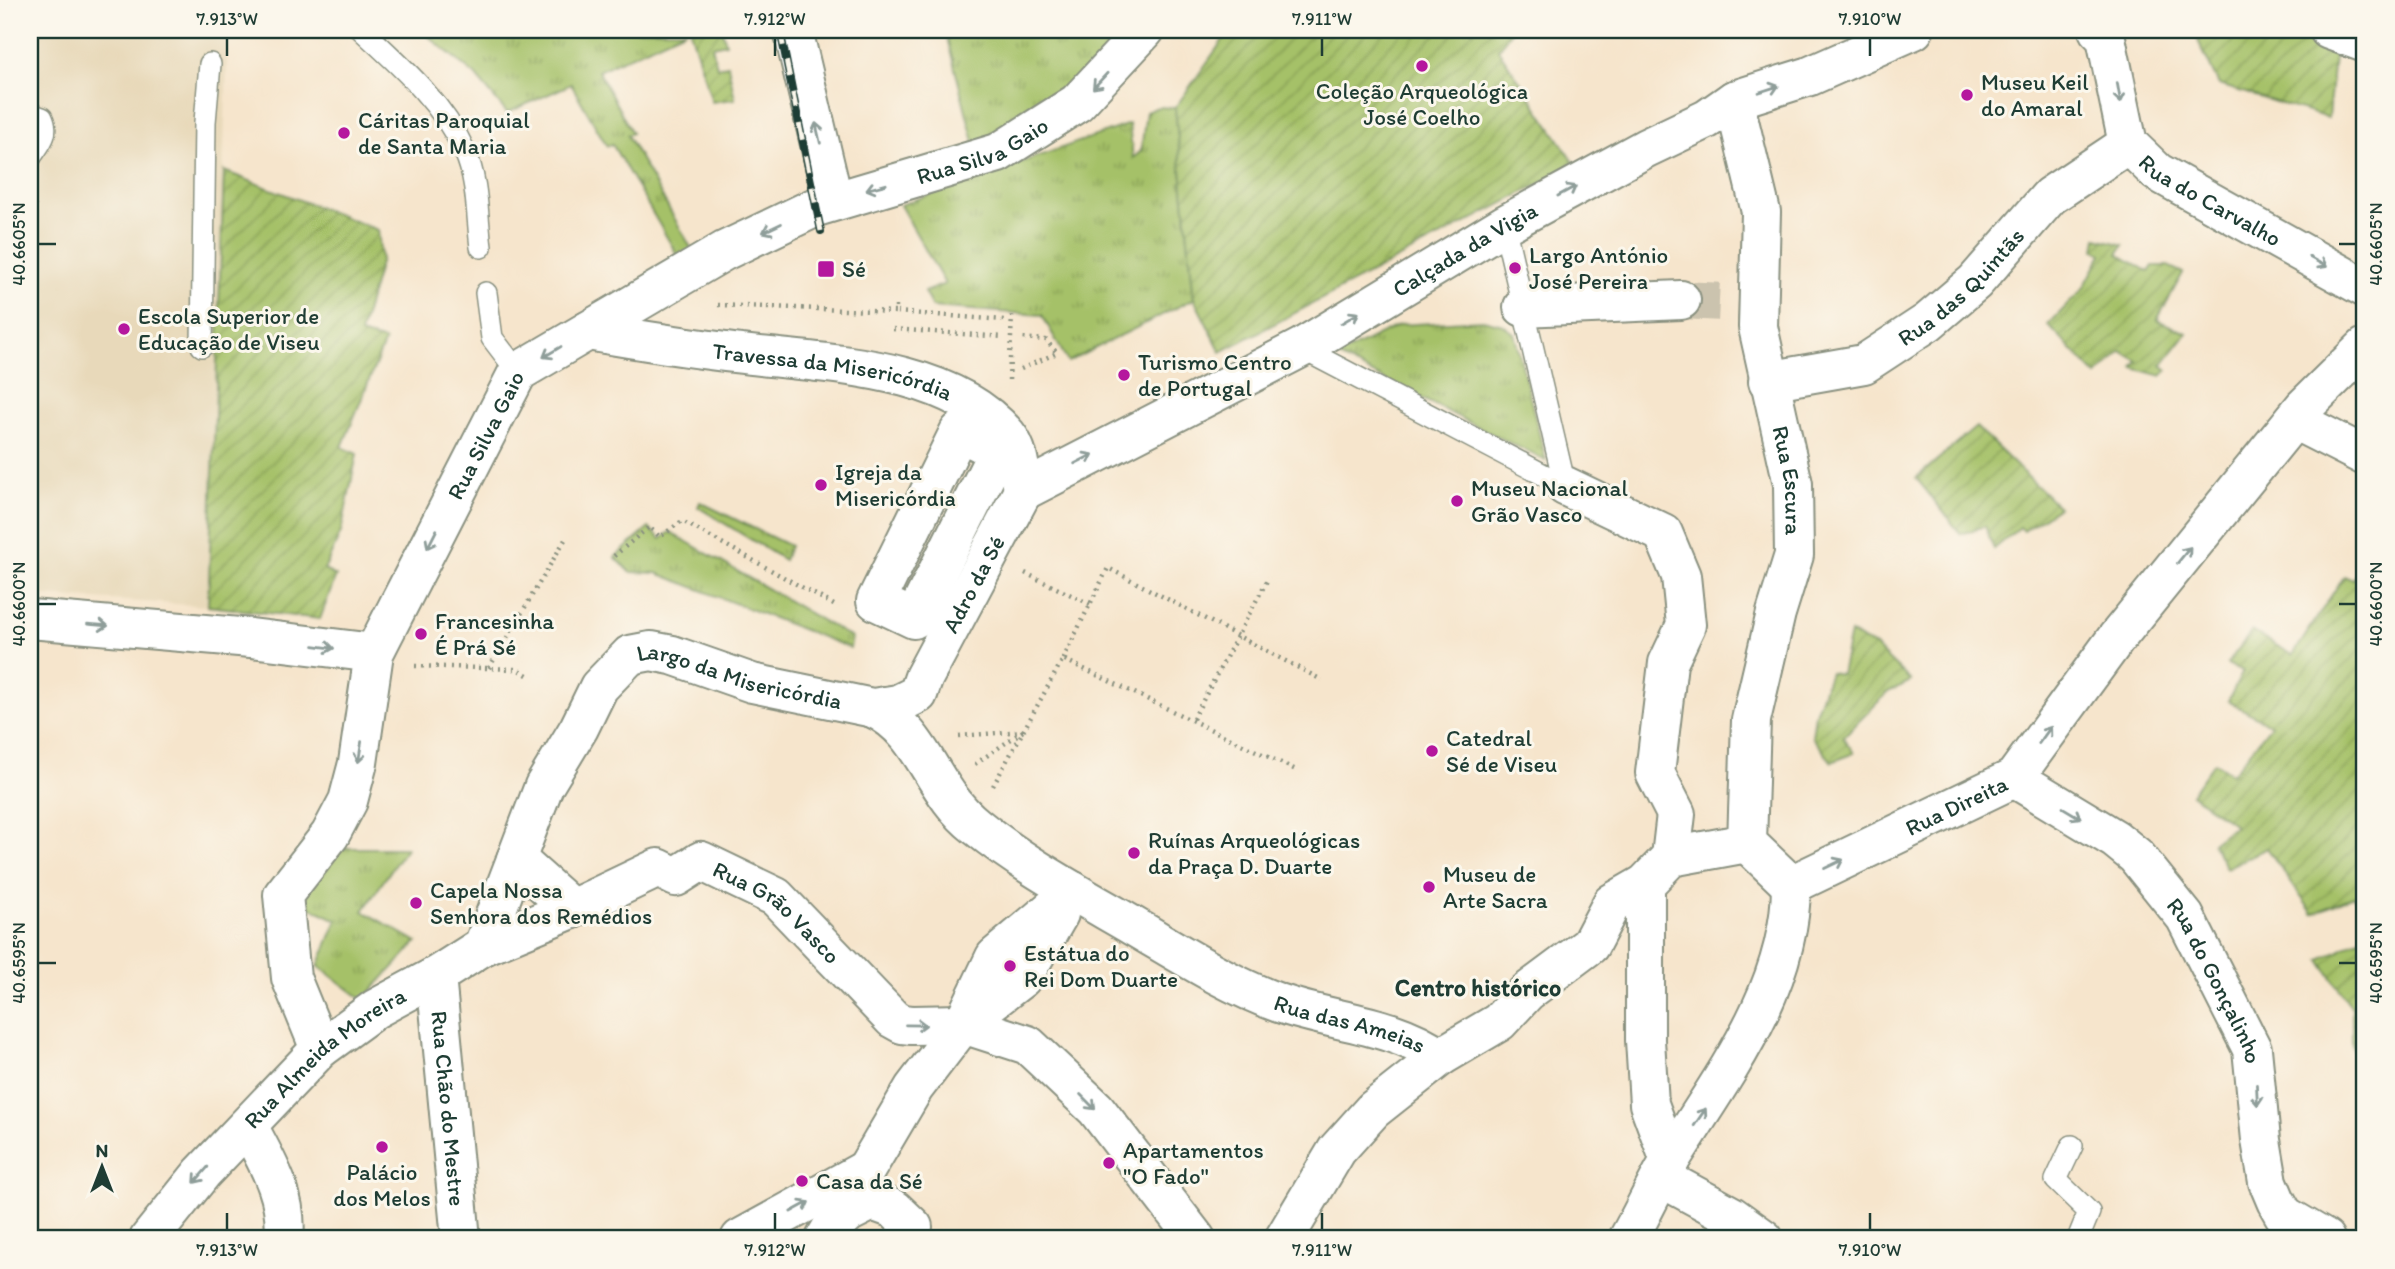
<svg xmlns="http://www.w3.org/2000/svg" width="2395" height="1269" font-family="Itim,sans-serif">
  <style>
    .built { fill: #e8d9ba }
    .grass { fill: url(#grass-tufts); stroke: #627f4e; stroke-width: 2 }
    .garden { fill: url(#garden-furrows); stroke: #627f4e; stroke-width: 2 }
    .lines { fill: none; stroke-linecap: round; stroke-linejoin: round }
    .street-tunnel { stroke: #cbc3ae; stroke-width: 38; stroke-dasharray: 38 19; stroke-linecap: butt }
    .lane-casing { stroke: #8a9180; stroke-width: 24 }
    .street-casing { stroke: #8a9180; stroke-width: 42 }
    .path { stroke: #8a9180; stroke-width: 4.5; stroke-dasharray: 2 5; stroke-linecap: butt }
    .lane { stroke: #fff; stroke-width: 21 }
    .street { stroke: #fff; stroke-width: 38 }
    .rail-casing { stroke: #1f3d34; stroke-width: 8 }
    .rail { stroke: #fbf7ec; stroke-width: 5; stroke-dasharray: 16; stroke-linecap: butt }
    .path-bridge { stroke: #8a9180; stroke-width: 4.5; stroke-dasharray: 2 5; stroke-linecap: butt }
    .oneway { stroke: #8f9e9a }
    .ticks { fill: none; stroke: #1f3d34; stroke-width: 2.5 }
    .poi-dot { fill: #b5179e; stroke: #fbf7ec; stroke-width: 2.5 }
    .labels { text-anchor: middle; stroke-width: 6; stroke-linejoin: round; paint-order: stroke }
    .poi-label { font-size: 23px; fill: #1f3d34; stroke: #fbf7ec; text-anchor: start }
    .street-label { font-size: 23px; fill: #1f3d34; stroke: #fbf7ec }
    .neighbourhood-label { font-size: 24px; font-weight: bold; fill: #1f3d34; stroke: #fbf7ec }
    .neatline { fill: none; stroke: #1f3d34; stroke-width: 2.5 }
    .ticks-label { font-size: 18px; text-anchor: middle; fill: #1f3d34 }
  </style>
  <defs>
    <pattern id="grass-tufts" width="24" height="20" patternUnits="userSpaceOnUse" patternTransform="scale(1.75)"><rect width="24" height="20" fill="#a5c167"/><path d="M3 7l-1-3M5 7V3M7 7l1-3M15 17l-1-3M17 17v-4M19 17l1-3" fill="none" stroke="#869e56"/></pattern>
    <pattern id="garden-furrows" width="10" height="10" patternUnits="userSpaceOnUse" patternTransform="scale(1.75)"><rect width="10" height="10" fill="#a5c167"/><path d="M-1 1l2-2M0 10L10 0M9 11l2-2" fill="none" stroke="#869e56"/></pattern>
  </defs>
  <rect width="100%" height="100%" fill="#fbf7ec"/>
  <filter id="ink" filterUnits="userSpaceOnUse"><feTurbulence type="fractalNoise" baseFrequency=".0143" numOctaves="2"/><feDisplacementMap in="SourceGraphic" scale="14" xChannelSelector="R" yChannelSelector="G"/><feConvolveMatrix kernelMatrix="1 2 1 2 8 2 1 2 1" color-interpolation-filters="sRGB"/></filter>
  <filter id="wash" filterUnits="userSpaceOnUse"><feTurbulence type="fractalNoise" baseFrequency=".00686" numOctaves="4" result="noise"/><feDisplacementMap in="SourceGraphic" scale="28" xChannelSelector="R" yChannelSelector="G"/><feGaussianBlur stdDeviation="1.57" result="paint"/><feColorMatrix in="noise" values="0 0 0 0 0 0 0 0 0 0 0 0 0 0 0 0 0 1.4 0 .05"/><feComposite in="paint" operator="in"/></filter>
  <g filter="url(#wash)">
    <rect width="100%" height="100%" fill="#f6e5cc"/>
    <!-- built -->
    <path class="built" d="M 30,30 L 228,30 L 208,606 L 30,595 Z"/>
    <!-- grass -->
    <path class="grass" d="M 421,30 L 686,30 L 598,71 L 632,133 L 627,135 L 693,251 L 679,258 L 612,144 L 607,146 L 571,84 L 507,113 L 475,75 Z
      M 978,30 L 1133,30 L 1087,78 L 975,146 L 947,38 Z
      M 1158,107 L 1175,108 L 1194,299 L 1068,362 L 1042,315 L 932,307 L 924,292 L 945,284 L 900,205 L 1129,124 L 1133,158 L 1141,151 L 1146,112 Z
      M 1483,320 L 1503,325 L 1514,333 L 1546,461 L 1337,356 L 1399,325 Z
      M 700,502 L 790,546 L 784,560 L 698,507 Z
      M 649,528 L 661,539 L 670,532 L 852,638 L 850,648 L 657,573 L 630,572 L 615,557 Z
      M 341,848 L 406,848 L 363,911 L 417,942 L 363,1000 L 318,966 L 337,920 L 293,899 Z"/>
    <!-- garden -->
    <path class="garden" d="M 690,30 L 722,30 L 726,43 L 712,46 L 717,67 L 728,65 L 735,99 L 712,102 Z
      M 1230,30 L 1512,30 L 1498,49 L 1578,168 L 1549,179 L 1221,352 L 1194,299 L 1175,108 Z
      M 2193,30 L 2273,30 L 2335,46 L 2328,118 L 2219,85 Z
      M 224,171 L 378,230 L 381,259 L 360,334 L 385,341 L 342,447 L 357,454 L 341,532 L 324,570 L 336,576 L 320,619 L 208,606 Z
      M 2097,238 L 2124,245 L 2118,254 L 2149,272 L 2153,266 L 2168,266 L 2183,273 L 2157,320 L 2187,333 L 2162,365 L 2168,370 L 2162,376 L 2133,368 L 2138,361 L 2121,351 L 2097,376 L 2048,325 L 2083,289 L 2102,254 L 2095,249 Z
      M 1976,427 L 2059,507 L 2024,531 L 2020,527 L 1994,549 L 1985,526 L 1961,534 L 1916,478 Z
      M 2365,560 L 2365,912 L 2354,896 L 2313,914 L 2267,848 L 2226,868 L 2212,843 L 2235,825 L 2191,794 L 2214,762 L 2232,774 L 2271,725 L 2228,701 L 2243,671 L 2227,664 L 2252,631 L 2293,655 L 2344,576 L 2353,580 Z
      M 1850,633 L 1873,645 L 1911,681 L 1888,692 L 1843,737 L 1854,753 L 1832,762 L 1812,737 L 1815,714 L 1830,672 L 1841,674 Z
      M 2365,936 L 2365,1075 L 2361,1073 L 2352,1045 L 2352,1008 L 2320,960 Z"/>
  </g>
  <g filter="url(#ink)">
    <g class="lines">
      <!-- street-tunnel -->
      <path class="street-tunnel" d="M 1681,300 L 1747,303"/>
      <!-- lane casing -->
      <g class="lane-casing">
        <path id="lane" d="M 362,30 C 401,66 443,103 465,152 C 478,180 477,217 481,247
          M 30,114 L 42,118 C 50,135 39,144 30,158
          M 1504,225 L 1565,486
          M 486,293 L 492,338 L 518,372
          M 202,346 L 205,122 L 210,64
          M 1301,348 L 1565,486
          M 2072,1146 L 2056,1180 L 2089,1212 L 2078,1239"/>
      </g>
      <!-- street casing -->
      <g class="street-casing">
        <g id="street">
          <path d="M 793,30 L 833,199"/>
          <path id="s1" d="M 2098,30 L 2106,38 L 2128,144 L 2157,172 L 2365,288"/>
          <path d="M 2329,30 L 2365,43"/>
          <path id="s2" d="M 1734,100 L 1761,212 L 1758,327 L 1793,484 L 1794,555 L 1776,613 L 1751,720 L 1747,843 L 1791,885"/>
          <path d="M 1523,307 L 1681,300"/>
          <path id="s3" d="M 588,331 C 639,340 690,348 742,354 C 825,364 948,365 1007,435 C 1020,451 1020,471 1023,491"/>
          <path id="s4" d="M 1768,381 L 1864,364 L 1928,322 L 1975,282 L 2050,196 L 2128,144"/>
          <path d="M 2294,420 L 2365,456"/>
          <path d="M 959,432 L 998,451 L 914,619 L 876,601 Z"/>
          <path d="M 1565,486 L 1663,533 L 1681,576 L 1686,625 L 1668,663 L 1655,773 L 1676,814 L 1671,857"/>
          <path id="s5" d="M 1023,491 L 1301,348 L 1504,225 L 1646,148 L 1707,119 L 1734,100 L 1810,76 L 1914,30"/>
          <path d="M 30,619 L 251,638 L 374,653"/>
          <path id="s6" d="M 873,708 C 924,731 931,791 976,826 C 1024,865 1080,895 1133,926 C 1181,954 1227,984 1279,1003 C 1332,1022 1393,1023 1440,1057 L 1499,1022 L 1527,992 L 1590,945 L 1612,903 L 1645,884 L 1671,857 L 1747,843"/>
          <path id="s7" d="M 2014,778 L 2115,839 L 2136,856 L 2185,917 L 2252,1049 L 2261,1140 L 2268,1182 L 2276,1201 L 2284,1215 L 2325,1239"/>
          <path d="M 516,859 L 572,909"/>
          <path d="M 1645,884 L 1645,1040 L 1649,1104 L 1670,1161"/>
          <path id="s8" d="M 483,946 L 572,909 L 658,868 L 676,877 L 701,861 L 776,897 L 893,1019 L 902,1024 L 912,1025 L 963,1024 L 1028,1045 L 1096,1109 L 1196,1239"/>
          <path id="s9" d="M 436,976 L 461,1239"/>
          <path d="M 970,1018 L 1022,978 L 1059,914"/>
          <path id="s10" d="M 320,1049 L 291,978 L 283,895 L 330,835 L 348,801 L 358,763 L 374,653 L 518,372 L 724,251 L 816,207 L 998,153 L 1077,103 L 1145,30"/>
          <path d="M 248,1126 C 267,1162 289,1197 284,1239"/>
          <path d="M 1662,1178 L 1732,1216 L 1764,1239"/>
          <path d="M 834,1226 L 848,1213 L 872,1201 L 894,1209 L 913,1227"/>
          <path id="s11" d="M 149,1239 L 202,1173 L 320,1049 L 375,1009 L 436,976 L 483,946 L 544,786 L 579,728 L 599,687 L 630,655 L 651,651 L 672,655 L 752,683 L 873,708 L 898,704 L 918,694 L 924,677 L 1023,491"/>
          <path d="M 740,1239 L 865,1170"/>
          <path d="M 825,1239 L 914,1088 L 963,1024 L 995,957 L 1073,891"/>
          <path d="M 1284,1239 L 1337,1150 L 1373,1110 L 1440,1057"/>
          <path id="s12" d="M 1628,1239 C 1643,1213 1655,1185 1671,1159 C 1723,1076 1791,989 1791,885 L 2014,778 L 2115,640 L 2304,407 L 2365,347"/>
        </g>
      </g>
      <!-- path -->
      <path class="path" d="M 718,305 L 896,312
        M 896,306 L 896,312 L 1004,320
        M 893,329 L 1004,337
        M 30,346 L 35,205
        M 1021,369 L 1057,353 L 1046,340 L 1022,338
        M 614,556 L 649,527 L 660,537 L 682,521 L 834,605
        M 1025,573 L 1090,604
        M 1063,659 L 1108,568 L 1322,680
        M 415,666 L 517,669 L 529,676
        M 489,668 L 566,538
        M 1193,719 L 1269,577
        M 959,736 L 1023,731
        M 975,764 L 1023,731
        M 993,786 L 1063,659 L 1298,771"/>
      <!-- lane -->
      <use href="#lane" class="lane"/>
      <!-- street -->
      <use href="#street" class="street"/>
      <!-- rail casing -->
      <g class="rail-casing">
        <path id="rail" d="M 780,30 L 821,231"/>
      </g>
      <!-- rail -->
      <use href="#rail" class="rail"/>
      <!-- path-bridge -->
      <path class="path-bridge" d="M 1009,380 L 1012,315"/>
    </g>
    <!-- one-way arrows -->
    <defs><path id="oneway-shaft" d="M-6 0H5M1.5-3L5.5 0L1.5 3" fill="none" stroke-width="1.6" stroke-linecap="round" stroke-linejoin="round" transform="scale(1.75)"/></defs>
    <g class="oneway">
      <use href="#oneway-shaft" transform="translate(1100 81) rotate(133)"/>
      <use href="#oneway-shaft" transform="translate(1769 89) rotate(-18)"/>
      <use href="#oneway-shaft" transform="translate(2119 93) rotate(80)"/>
      <use href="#oneway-shaft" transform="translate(818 133) rotate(-103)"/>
      <use href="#oneway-shaft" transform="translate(876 187) rotate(165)"/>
      <use href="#oneway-shaft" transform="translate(1567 191) rotate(-29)"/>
      <use href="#oneway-shaft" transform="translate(772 228) rotate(154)"/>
      <use href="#oneway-shaft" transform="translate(2318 262) rotate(29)"/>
      <use href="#oneway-shaft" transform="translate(1350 318) rotate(-31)"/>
      <use href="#oneway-shaft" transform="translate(552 352) rotate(149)"/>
      <use href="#oneway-shaft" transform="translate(1084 459) rotate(-27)"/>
      <use href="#oneway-shaft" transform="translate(432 539) rotate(117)"/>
      <use href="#oneway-shaft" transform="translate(2184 555) rotate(-51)"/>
      <use href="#oneway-shaft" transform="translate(98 625) rotate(5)"/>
      <use href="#oneway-shaft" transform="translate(324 647) rotate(7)"/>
      <use href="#oneway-shaft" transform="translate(2045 735) rotate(-54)"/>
      <use href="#oneway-shaft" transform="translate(360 752) rotate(99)"/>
      <use href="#oneway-shaft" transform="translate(2072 813) rotate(31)"/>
      <use href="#oneway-shaft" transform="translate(1834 864) rotate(-26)"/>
      <use href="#oneway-shaft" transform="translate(916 1025) rotate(1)"/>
      <use href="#oneway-shaft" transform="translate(2257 1095) rotate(87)"/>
      <use href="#oneway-shaft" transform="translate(1088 1102) rotate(45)"/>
      <use href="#oneway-shaft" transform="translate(1700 1117) rotate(-56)"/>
      <use href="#oneway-shaft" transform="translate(201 1175) rotate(131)"/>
      <use href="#oneway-shaft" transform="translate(800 1207) rotate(-29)"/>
    </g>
  </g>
  <!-- ticks -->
  <path class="ticks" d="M 227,38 L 227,56M 775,38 L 775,56M 1322,38 L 1322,56M 1870,38 L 1870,56M 38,244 L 56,244M 2339,244 L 2356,244M 38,604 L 56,604M 2339,604 L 2356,604M 38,963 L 56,963M 2339,963 L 2356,963M 227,1213 L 227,1230M 775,1213 L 775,1230M 1322,1213 L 1322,1230M 1870,1213 L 1870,1230"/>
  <!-- markers -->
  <g class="poi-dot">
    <circle cx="1422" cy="66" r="7"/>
    <circle cx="1967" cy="95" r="7"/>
    <circle cx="344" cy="133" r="7"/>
    <circle cx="1515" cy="268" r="7"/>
    <rect x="817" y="260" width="18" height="18" rx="3.5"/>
    <circle cx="124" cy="329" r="7"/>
    <circle cx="1124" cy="375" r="7"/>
    <circle cx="821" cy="485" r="7"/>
    <circle cx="1457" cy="501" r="7"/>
    <circle cx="421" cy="634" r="7"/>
    <circle cx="1432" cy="751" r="7"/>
    <circle cx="1134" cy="853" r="7"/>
    <circle cx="1429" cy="887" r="7"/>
    <circle cx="416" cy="903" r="7"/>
    <circle cx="1010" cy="966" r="7"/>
    <circle cx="382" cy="1147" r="7"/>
    <circle cx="1109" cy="1163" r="7"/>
    <circle cx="802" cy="1181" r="7"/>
  </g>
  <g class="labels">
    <!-- poi labels -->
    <g class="poi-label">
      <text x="1981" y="90">Museu Keil<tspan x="1981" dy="26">do Amaral</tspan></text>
      <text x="1422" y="99" text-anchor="middle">Coleção Arqueológica<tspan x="1422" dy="26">José Coelho</tspan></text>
      <text x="358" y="128">Cáritas Paroquial<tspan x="358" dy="26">de Santa Maria</tspan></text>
      <text x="1529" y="263">Largo António<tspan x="1529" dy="26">José Pereira</tspan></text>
      <text x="842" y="277">Sé</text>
      <text x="138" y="324">Escola Superior de<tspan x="138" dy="26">Educação de Viseu</tspan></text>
      <text x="1138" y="370">Turismo Centro<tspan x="1138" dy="26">de Portugal</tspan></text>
      <text x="835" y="480">Igreja da<tspan x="835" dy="26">Misericórdia</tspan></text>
      <text x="1471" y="496">Museu Nacional<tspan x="1471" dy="26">Grão Vasco</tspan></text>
      <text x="435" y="629">Francesinha<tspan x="435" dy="26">É Prá Sé</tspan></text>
      <text x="1446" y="746">Catedral<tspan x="1446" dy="26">Sé de Viseu</tspan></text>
      <text x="1148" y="848">Ruínas Arqueológicas<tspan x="1148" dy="26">da Praça D. Duarte</tspan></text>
      <text x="1443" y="882">Museu de<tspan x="1443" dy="26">Arte Sacra</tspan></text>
      <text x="430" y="898">Capela Nossa<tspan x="430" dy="26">Senhora dos Remédios</tspan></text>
      <text x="1024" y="961">Estátua do<tspan x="1024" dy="26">Rei Dom Duarte</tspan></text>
      <text x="1123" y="1158">Apartamentos<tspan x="1123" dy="26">"O Fado"</tspan></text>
      <text x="382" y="1180" text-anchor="middle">Palácio<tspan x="382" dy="26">dos Melos</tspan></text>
      <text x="816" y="1189">Casa da Sé</text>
    </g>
    <!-- street labels -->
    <g class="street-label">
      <text dy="8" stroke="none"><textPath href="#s10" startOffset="1258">Rua Silva Gaio</textPath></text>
      <text dy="8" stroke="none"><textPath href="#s1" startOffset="220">Rua do Carvalho</textPath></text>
      <text dy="8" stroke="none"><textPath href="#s5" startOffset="504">Calçada da Vigia</textPath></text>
      <text dy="8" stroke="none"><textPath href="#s4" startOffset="222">Rua das Quintãs</textPath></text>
      <text dy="8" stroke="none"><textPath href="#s3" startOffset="248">Travessa da Misericórdia</textPath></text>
      <text dy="8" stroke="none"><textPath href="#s10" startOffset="670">Rua Silva Gaio</textPath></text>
      <text dy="8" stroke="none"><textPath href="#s2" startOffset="387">Rua Escura</textPath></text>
      <text dy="8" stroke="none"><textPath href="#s11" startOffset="1200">Adro da Sé</textPath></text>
      <text dy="8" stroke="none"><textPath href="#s11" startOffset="891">Largo da Misericórdia</textPath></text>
      <text dy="8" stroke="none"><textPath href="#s12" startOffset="578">Rua Direita</textPath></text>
      <text dy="8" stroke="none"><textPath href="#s8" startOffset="334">Rua Grão Vasco</textPath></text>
      <text dy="8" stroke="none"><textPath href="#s7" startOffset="294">Rua do Gonçalinho</textPath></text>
      <text dy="8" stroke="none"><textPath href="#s6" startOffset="584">Rua das Ameias</textPath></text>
      <text dy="8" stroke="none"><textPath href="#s11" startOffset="254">Rua Almeida Moreira</textPath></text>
      <text dy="8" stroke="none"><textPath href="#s9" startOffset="133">Rua Chão do Mestre</textPath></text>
    </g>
    <!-- neighbourhood labels -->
    <g class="neighbourhood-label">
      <text x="1478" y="996">Centro histórico</text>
    </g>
  </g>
  <!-- margin -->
  <rect width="2395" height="1269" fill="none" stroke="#fbf7ec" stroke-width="77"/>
  <!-- north arrow -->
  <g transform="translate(102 1167)" stroke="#fbf7ec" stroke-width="5" paint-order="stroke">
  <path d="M0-5L12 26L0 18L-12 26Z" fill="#1f3d34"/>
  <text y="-10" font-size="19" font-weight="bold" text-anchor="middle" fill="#1f3d34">N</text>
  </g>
  <rect x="38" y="38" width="2318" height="1192" class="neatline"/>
  <g class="ticks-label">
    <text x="227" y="25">7.913°W</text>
    <text x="775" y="25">7.912°W</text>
    <text x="1322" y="25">7.911°W</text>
    <text x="1870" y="25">7.910°W</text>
    <text transform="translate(19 244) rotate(-90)" y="6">40.6605°N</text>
    <text transform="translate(2376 244) rotate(-90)" y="6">40.6605°N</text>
    <text transform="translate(19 604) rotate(-90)" y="6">40.6600°N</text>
    <text transform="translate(2376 604) rotate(-90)" y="6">40.6600°N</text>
    <text transform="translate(19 963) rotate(-90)" y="6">40.6595°N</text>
    <text transform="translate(2376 963) rotate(-90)" y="6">40.6595°N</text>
    <text x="227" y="1256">7.913°W</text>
    <text x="775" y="1256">7.912°W</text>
    <text x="1322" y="1256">7.911°W</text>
    <text x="1870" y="1256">7.910°W</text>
  </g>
</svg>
